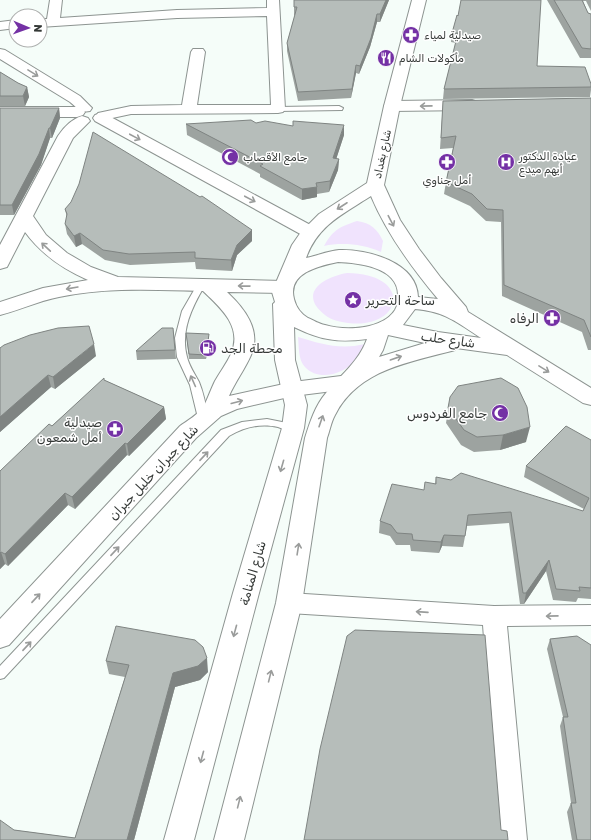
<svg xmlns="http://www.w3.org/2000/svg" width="591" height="840" font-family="Rubik,Cairo,sans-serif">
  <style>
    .green { fill: #f0e3fd }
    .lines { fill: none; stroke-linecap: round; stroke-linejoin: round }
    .lane-casing { stroke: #8d9491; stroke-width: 2 }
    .street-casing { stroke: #8d9491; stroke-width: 2 }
    .secondary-casing { stroke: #8d9491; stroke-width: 2 }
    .primary-casing { stroke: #8d9491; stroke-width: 2 }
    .lane { fill: #fff; fill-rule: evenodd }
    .street { fill: #fff; fill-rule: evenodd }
    .secondary { fill: #fff; fill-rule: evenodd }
    .primary { fill: #fff; fill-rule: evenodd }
    .wall { fill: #9da3a0 }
    .shaded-wall { fill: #7f8482 }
    .building { fill: #b6bdba; stroke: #7f8482 }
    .oneway { stroke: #9a9c9b }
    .labels { text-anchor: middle; stroke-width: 3; stroke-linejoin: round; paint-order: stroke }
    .far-poi-label { font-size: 11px; fill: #353937; stroke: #fff; text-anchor: start }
    .far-street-label { font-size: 11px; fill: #353937; stroke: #fff }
    .poi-label { font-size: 13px; fill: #353937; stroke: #fff; text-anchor: end }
    .street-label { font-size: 13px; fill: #353937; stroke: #fff }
  </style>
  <rect width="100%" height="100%" fill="#f5fdf9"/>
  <!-- green -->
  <path class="green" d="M 357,221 C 371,223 377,229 383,241 L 381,252 C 363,244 342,242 324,246 C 333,230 339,227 357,221 Z
    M 347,273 C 415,274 402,330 348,323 C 340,322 331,320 325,315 C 297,293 324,277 347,273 Z
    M 298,337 C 321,344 340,350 365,344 C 362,349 360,356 356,360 C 344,374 319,382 305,367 C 298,360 299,346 298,337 Z"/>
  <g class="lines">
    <!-- lane casing -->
    <g class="lane-casing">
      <path id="lane" d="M 339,106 L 343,108 L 342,110 L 278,111 L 274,109 L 278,107 Z
        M 201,282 L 205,285 C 192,307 180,331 187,357 C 189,366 195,374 199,382 C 204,394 206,406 208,418 L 203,422 L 198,418 L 190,385 L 177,357 L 175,338 L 182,311 L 197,285 Z
        M 267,419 L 297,425 L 298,428 L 297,431 C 290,432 284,429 278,427 C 260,423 244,427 229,436 L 4,678 L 0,679 L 0,666 L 221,430 L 242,422 Z"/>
    </g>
    <!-- street casing -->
    <g class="street-casing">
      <path id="street" d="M 50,0 L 62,0 L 60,18 L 177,10 L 267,8 L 267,0 L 279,0 L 285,109 L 283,112 L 278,113 L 131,114 L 103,120 L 98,119 L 96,116 L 98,113 L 131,106 L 182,105 L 191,52 L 193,49 L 203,49 L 205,52 L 197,105 L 271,105 L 267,16 L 177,18 L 40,27 L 40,19 L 47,19 Z
        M 16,20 L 16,28 L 0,30 L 0,22 Z
        M 0,49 L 5,50 L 80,96 L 92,108 L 90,111 C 81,113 77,108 70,102 L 0,59 Z
        M 289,593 L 494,606 L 591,605 L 591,625 L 507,626 L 527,840 L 499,840 L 483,625 L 289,613 L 281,610 L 277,603 L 281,596 Z"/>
    </g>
    <!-- secondary casing -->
    <g class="secondary-casing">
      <path id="secondary" d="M 472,100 L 478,102 L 480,105 L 478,108 L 472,110 L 392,111 L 386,109 L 384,106 L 386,103 L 392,101 Z
        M 0,107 L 77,107 L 83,109 L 85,112 L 83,115 L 77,117 L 0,117 Z
        M 101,113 L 107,115 L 316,228 L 319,232 L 316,236 L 310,237 L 304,236 L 95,121 L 93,118 L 95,115 Z
        M 82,116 L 88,118 L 90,121 L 73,138 L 33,216 L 46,235 L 67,253 L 91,267 L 118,277 L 283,281 L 290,283 L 293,287 L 290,291 L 283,293 L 227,292 C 244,308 262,330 251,355 C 245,369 235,382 229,396 L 293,382 L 349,375 L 357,377 L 360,382 L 357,387 L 349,389 L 293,396 L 237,409 L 221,416 L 196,438 L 9,645 L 0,648 L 0,619 L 180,426 C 187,421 199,414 204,406 C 208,398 211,389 215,381 C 220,372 227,363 231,354 C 243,327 221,308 203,291 C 155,290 107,287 59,297 C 38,301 20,310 0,315 L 0,302 L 43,288 L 88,280 C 63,269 42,255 25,232 L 7,267 L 0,269 L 0,245 L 58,136 C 64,127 72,119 82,116 Z"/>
    </g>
    <!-- primary casing -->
    <g class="primary-casing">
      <path id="primary" d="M 412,0 L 426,0 L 400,106 L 384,185 L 400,220 L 419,249 L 441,278 L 466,307 L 468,312 L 591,388 L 591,405 L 583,403 L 507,355 L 456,348 L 455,350 C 411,362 358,369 335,415 C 331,422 330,430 327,438 L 302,603 L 244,840 L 214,840 L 276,603 L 305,438 C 310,422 315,406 326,393 C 341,374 358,363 367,339 C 337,343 321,340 294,327 L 295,360 L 307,405 L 304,428 L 259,593 L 194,840 L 164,840 L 233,593 L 282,428 L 285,405 L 275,360 L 273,304 L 275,302 L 272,292 L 292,245 L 301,232 L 319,214 L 367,183 L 384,106 ZM 371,196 C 387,234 412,268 438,299 L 418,297 C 417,262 367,249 339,250 C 328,251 316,256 306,258 C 318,225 343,214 371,196 ZM 338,262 C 359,263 398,267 398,295 C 398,300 398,305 395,310 C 382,330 345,331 325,325 C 319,324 313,320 308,318 C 301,314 296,307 294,299 C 287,273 319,266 338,262 ZM 415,309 C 444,311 458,323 481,338 L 438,332 L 403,325 ZM 388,335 L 425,343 L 379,357 L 383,350 Z"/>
    </g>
    <!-- lane -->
    <use href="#lane" class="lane"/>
    <!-- street -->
    <use href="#street" class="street"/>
    <!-- secondary -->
    <use href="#secondary" class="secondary"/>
    <!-- primary -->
    <use href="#primary" class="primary"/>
  </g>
  <!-- wall -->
  <path class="wall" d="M 389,0 L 380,22 L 377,22 L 370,47 L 359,74 L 356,73 L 351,98 L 298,101 L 287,51 L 287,43 L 295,15 L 294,15 L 294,7 Z
    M 547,0 L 591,0 L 591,11 L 586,1 L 583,1 L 588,13 L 591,14 L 591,58 L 580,58 Z
    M 458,16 L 537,66 L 591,84 L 591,90 L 590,97 L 443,99 L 444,89 L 456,43 L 451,42 L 452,33 Z
    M 0,72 L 18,83 L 27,87 L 29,97 L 25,106 L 0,106 Z
    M 591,98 L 591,350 L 588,350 L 582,332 L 502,296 L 501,222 L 486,221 L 470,206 L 444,194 L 446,182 L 453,148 L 440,149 L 443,101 Z
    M 0,108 L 59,108 L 60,118 L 52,138 L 50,138 L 41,165 L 14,215 L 0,215 Z
    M 256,123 L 344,135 L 336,159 L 339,159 L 338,170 L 329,192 L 317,194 L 317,197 L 302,200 L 260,177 L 260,174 L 187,135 L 186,124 Z
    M 65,209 L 252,241 L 237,255 L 232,271 L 196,269 L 195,262 L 130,265 L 105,260 L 82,244 L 76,247 L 67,234 L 65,224 L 67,218 Z
    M 173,328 L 176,359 L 137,360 L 136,351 Z
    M 186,333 L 209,338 L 206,359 L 189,359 Z
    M 0,348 L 96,356 L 55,389 L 51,387 L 0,432 Z
    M 104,380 L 164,407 L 166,419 L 129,456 L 127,455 L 75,509 L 68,505 L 8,566 L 5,564 L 0,569 L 0,471 Z
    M 450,397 L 526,442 L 500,450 L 474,452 L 461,445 L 446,423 Z
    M 591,440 L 591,599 L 578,598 L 576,602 L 553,600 L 546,571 L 524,604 L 520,604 L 509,523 L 467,526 L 463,547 L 442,546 L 439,553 L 411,551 L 410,545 L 396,545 L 390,536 L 379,533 L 380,521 L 424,490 L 435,484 L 436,477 L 583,511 L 584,509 L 524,477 L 526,466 Z
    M 577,636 L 591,840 L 572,840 L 567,812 L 571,803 L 560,726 L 563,717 L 547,649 L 550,639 Z
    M 106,661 L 208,672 L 200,680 L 175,687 L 134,840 L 0,840 L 14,830 L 75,838 L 125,677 L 109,674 Z"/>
  <!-- shaded-wall -->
  <path class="shaded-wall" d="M 386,0 L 389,0 L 380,22 L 380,14 Z
    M 377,14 L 377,22 L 370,47 L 359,74 L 360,66 Z
    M 356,65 L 356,73 L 351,98 L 352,89 Z
    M 27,87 L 29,97 L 25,106 L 23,96 Z
    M 59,108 L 60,118 L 52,138 L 50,128 Z
    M 344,125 L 344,135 L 333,169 L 333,158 Z
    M 49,128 L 50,138 L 41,165 L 14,215 L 12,205 Z
    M 339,159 L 338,170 L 329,192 L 330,181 Z
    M 317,187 L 317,197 L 302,200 L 302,189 Z
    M 252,230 L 252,241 L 237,255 L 232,271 L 231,260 L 237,245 Z
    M 80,233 L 82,244 L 76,247 L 74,236 Z
    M 209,334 L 209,338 L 206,359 L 206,355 Z
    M 94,344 L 96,356 L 55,389 L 53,377 Z
    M 48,375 L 51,387 L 0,432 L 0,417 Z
    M 164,407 L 166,419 L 129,456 L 127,444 Z
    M 530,427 L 526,442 L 500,450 L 503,435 Z
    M 125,443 L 127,455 L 75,509 L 72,497 Z
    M 65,493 L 68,505 L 8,566 L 5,554 Z
    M 444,535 L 442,546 L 439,553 L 441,542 Z
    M 1,552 L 5,564 L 0,569 L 0,553 Z
    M 549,560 L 546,571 L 524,604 L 526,593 Z
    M 207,658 L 208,672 L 200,680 L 175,687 L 134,840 L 127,840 L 173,673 Z"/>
  <!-- building -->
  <path class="building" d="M 294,0 L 386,0 L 380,14 L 377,14 L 371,38 L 360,66 L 356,65 L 352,89 L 298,92 L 287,43 L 297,7 L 294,7 Z
    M 461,0 L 541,0 L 537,66 L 585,67 L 591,84 L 591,87 L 444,89 L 458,33 L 452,33 L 457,15 L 458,16 Z
    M 554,0 L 582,0 L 588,13 L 591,14 L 591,49 L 582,48 Z
    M 0,72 L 18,83 L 27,87 L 23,96 L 0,96 Z
    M 591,98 L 591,337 L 584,320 L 504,285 L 503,210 L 487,209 L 472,194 L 446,182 L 456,136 L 441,138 L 443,101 Z
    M 0,108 L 59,108 L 50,128 L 49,128 L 39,154 L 12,205 L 0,205 Z
    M 251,120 L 256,123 L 265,121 L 293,126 L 293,121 L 344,125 L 333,158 L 339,159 L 330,181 L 316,183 L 317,187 L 302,189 L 260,166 L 263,164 L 186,124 Z
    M 93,132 L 200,197 L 202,196 L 252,230 L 237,245 L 231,260 L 195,258 L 195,252 L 129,254 L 103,250 L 80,233 L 74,236 L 65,224 L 67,214 L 65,209 L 71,202 L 79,184 Z
    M 89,326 L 94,344 L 53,377 L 48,375 L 0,417 L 0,348 L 4,345 L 30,335 L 58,328 Z
    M 162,328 L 173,328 L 175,350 L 136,351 Z
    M 186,333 L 209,334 L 206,355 L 189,354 Z
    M 104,378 L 104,380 L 164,407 L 127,444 L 125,443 L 72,497 L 65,493 L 5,554 L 1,552 L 0,553 L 0,471 L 49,424 L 52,426 Z
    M 501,378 L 518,388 L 527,407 L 530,427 L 503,435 L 477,437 L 464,430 L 448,408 L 450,397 L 458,386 Z
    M 566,426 L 591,440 L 591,588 L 579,587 L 580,591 L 556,589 L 549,560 L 526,593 L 523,593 L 511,512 L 468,515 L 465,536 L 444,535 L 441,542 L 413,540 L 412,534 L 397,533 L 391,525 L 380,521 L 392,484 L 424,490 L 425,482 L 436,484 L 436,477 L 451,480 L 461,473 L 583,511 L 589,498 L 526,466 Z
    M 116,626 L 195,640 L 203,647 L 207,658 L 198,666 L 173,673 L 127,840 L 0,840 L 0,820 L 14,830 L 75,838 L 129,665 L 106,661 Z
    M 355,630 L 485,635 L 501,830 L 507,831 L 508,840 L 304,840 L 320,749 L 347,636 Z
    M 577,636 L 591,645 L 591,840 L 577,840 L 571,803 L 576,803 L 563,717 L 568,717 L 550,639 Z"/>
  <!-- one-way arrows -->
  <defs><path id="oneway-shaft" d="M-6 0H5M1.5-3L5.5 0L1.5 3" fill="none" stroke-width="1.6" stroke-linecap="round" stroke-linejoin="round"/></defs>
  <g class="oneway">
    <use href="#oneway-shaft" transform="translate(33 73) rotate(32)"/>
    <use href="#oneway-shaft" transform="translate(426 106) rotate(179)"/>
    <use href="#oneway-shaft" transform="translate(135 137) rotate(28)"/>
    <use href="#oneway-shaft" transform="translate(250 199) rotate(28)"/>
    <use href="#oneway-shaft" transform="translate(342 206) rotate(147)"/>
    <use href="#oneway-shaft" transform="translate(391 221) rotate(62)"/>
    <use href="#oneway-shaft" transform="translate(46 247) rotate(-137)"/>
    <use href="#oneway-shaft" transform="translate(244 286) rotate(-179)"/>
    <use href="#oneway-shaft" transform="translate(72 288) rotate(170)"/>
    <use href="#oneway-shaft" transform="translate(396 358) rotate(-19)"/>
    <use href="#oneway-shaft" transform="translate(544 369) rotate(32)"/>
    <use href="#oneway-shaft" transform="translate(193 381) rotate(-114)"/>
    <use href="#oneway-shaft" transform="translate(237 402) rotate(-15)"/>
    <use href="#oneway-shaft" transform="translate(321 421) rotate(-71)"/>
    <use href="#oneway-shaft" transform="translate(204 456) rotate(-47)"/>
    <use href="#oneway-shaft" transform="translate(282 466) rotate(106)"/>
    <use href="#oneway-shaft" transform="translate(298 549) rotate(-81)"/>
    <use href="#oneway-shaft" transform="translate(115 551) rotate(-47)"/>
    <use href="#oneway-shaft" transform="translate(36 598) rotate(-47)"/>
    <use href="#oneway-shaft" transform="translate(422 612) rotate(-176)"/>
    <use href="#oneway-shaft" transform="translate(552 616) rotate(179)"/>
    <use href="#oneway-shaft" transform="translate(235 631) rotate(105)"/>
    <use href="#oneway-shaft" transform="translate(27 646) rotate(-47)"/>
    <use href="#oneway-shaft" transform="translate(270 676) rotate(-76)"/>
    <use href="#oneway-shaft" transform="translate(202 757) rotate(105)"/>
    <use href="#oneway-shaft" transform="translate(239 802) rotate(-76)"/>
  </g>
  <!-- icons -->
  <defs>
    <g id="pharmacy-disc" transform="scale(0.9)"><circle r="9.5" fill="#7431a5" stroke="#fff"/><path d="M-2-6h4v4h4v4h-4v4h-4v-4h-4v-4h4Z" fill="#fff"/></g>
    <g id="restaurant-disc" transform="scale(0.9)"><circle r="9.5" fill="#7431a5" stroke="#fff"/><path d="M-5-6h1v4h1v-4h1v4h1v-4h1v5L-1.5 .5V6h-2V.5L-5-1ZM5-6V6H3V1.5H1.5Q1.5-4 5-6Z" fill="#fff"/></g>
    <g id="mosque-disc" transform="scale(0.9)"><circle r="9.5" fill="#7431a5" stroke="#fff"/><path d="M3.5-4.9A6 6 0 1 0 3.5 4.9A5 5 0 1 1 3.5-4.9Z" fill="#fff"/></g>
    <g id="hospital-disc" transform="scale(0.9)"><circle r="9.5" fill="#7431a5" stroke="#fff"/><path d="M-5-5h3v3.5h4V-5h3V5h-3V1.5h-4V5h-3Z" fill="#fff"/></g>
    <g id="sight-disc" transform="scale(0.9)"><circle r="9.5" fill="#7431a5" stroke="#fff"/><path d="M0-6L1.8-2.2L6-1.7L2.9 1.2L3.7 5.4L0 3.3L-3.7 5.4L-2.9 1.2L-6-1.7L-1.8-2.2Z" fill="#fff"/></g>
    <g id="fuel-disc" transform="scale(0.9)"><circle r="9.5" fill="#7431a5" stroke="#fff"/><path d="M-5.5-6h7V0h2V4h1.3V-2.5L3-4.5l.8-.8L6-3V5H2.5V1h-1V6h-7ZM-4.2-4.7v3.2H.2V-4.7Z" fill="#fff"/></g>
  </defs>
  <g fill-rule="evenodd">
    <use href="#pharmacy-disc" x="411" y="35"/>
    <use href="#restaurant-disc" x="386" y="58"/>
    <use href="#mosque-disc" x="230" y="157"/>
    <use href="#pharmacy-disc" x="447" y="162"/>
    <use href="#hospital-disc" x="506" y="162"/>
    <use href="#sight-disc" x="353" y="300"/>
    <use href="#pharmacy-disc" x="552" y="318"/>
    <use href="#fuel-disc" x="208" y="348"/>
    <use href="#mosque-disc" x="500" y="413"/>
    <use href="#pharmacy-disc" x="115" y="429"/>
  </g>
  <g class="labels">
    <!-- far-poi labels -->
    <g class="far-poi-label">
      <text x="424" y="39">صيدلية لمياء</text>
      <text x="399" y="62">مأكولات الشام</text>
      <text x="519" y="160">عيادة الدكتور<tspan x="519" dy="13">أيهم ميدع</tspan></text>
      <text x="243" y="161">جامع الأقصاب</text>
      <text x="447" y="184" text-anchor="middle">أمل جناوي</text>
    </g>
    <!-- far-street labels -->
    <g class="far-street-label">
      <text transform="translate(382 154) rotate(-78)" y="4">شارع بغداد</text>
    </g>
    <!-- poi labels -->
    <g class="poi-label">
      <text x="366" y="305" text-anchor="start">ساحة التحرير</text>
      <text x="539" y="323">الرفاه</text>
      <text x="221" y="353" text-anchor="start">محطة الجد</text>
      <text x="487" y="418">جامع الفردوس</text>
      <text x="102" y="427">صيدلية<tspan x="102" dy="15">أمل شمعون</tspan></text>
    </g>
    <!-- street labels -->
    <g class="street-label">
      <text transform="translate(448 339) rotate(8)" y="5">شارع حلب</text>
      <text transform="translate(153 472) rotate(-47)" y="5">شارع جبران خليل جبران</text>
      <text transform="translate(252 573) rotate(-74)" y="5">شارع المنامة</text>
    </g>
  </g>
  <!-- north arrow -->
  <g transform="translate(28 28) rotate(92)"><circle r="19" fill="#ffffff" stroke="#aeb0af"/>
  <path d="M0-3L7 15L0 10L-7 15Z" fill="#7431a5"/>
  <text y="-6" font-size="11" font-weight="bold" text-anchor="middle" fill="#353937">N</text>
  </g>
</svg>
